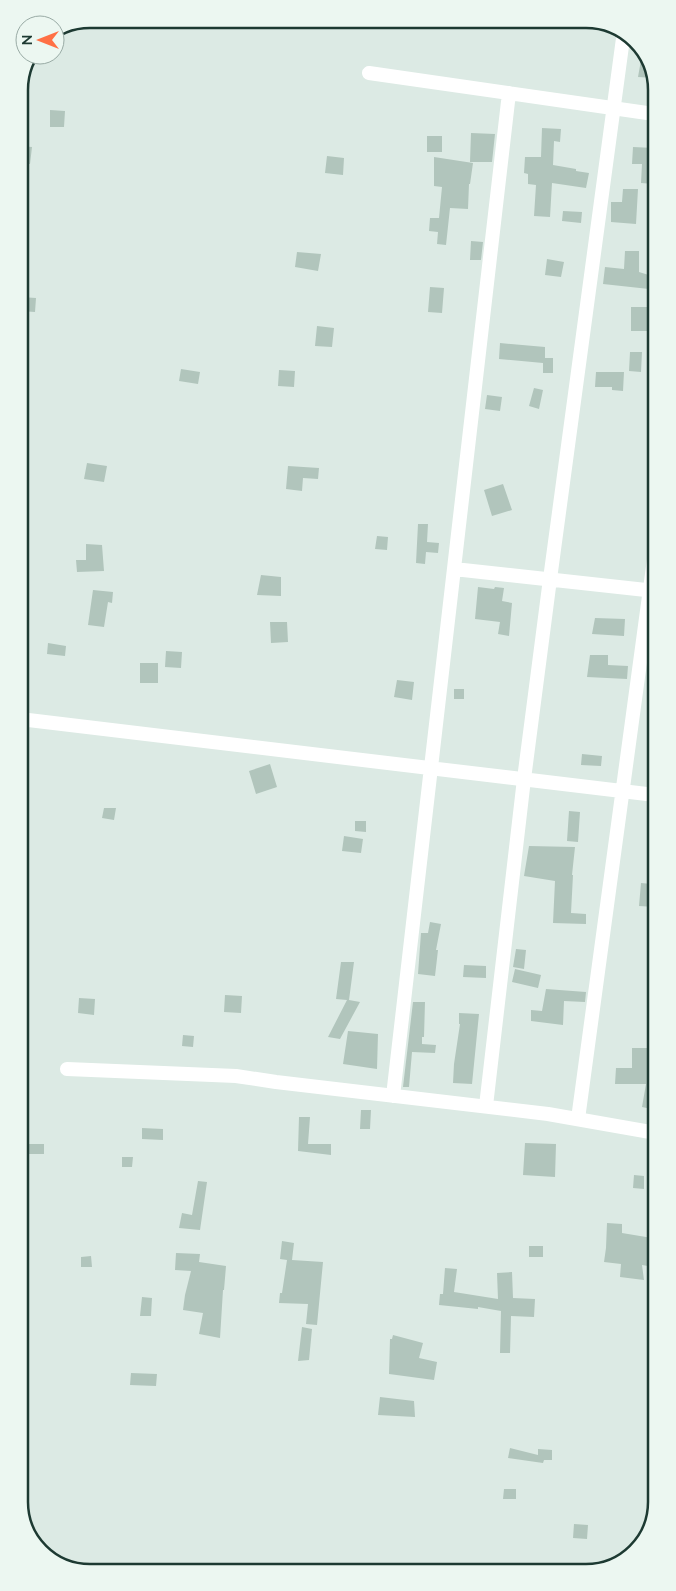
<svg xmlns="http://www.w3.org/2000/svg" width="676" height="1591" font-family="Mulish,sans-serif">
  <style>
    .building { fill: #b1c5bc }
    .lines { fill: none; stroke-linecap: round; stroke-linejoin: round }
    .minor { stroke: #fff; stroke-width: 14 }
    .rim { fill: none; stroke: #1d3a32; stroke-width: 2.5 }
  </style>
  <rect width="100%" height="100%" fill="#dceae4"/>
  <!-- building -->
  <path class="building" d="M 641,60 L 649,61 L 654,67 L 654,78 L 638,77 Z
    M 50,110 L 65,111 L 64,127 L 50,127 Z
    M 542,128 L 561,129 L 560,142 L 554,141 L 553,165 L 576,169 L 576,171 L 589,173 L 586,188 L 552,183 L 550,217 L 534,216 L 536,185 L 528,184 L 528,174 L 524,173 L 525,157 L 541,157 Z
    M 471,133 L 495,134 L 492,162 L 470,162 Z
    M 427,136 L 442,136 L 442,152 L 427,152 Z
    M 19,146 L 32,147 L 30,164 L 19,163 Z
    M 633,147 L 654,148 L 654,184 L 641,183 L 642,164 L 632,164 Z
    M 327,156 L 344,158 L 343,175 L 325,173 Z
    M 434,157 L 473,163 L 470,184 L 469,184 L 468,209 L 450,208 L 446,245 L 437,244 L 438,232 L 429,231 L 430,218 L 439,218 L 442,187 L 434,186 Z
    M 623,189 L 638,189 L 636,224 L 611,222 L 611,202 L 622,202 Z
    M 563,211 L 582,212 L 581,223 L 562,221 Z
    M 471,241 L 483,242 L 481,260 L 470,260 Z
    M 625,251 L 639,251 L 639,272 L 652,276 L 649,289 L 603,284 L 605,267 L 624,269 Z
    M 297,252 L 321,254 L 318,271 L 295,267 Z
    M 547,259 L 564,262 L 561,277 L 545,275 Z
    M 430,287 L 444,288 L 442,313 L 428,312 Z
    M 21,297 L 36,298 L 35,312 L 20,311 Z
    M 631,307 L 648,307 L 648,331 L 631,331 Z
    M 317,326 L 334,328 L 332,347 L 315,346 Z
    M 500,343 L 545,347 L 545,358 L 553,358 L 553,373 L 543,373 L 543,363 L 499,359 Z
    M 630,352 L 642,352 L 641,372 L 629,371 Z
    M 181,369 L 200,372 L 198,384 L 179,381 Z
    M 279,370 L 295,371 L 294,387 L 278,386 Z
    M 596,372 L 624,372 L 623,391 L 612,390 L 612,387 L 595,387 Z
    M 534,388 L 543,390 L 539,409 L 529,406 Z
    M 487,395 L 502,397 L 500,411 L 485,409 Z
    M 87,463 L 107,466 L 104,482 L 84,479 Z
    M 288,466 L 319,468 L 318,479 L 303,478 L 302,491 L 286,489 Z
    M 503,484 L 512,510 L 492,516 L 484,490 Z
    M 418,524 L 428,524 L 427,542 L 439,543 L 438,553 L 426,552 L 425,564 L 416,563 Z
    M 377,536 L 388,537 L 387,550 L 375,549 Z
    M 86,544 L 102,545 L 104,571 L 77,572 L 76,560 L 86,560 Z
    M 261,575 L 281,577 L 281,596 L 257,595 Z
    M 478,587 L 494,589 L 495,587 L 504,588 L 502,601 L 512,603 L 509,636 L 498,634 L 500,622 L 475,619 Z
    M 93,590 L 113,592 L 112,603 L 108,602 L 104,627 L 88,625 Z
    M 595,618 L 625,619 L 624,636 L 592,634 Z
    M 270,622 L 287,622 L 288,642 L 271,643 Z
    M 48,643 L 66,646 L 65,656 L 47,654 Z
    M 166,651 L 182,652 L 181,668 L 165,667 Z
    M 590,655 L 608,655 L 608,665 L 628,666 L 627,679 L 587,677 Z
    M 140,663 L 158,663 L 158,683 L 140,683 Z
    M 397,680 L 414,682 L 412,700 L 394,697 Z
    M 454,689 L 464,689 L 464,699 L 454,699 Z
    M 582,754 L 602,756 L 601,766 L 581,765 Z
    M 270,764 L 277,787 L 256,794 L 249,771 Z
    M 104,808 L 116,808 L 114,820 L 102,818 Z
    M 569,811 L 580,812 L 578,842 L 567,841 Z
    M 355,821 L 366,821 L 366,832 L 355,831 Z
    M 344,836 L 363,839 L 361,853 L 342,851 Z
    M 529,846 L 575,847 L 572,875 L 573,875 L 571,913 L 586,914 L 586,924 L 553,923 L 555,881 L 524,876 Z
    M 641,883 L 652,884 L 651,894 L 656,894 L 655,907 L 639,906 Z
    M 430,922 L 441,924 L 436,950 L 438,950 L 435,976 L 418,974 L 421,933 L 428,933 Z
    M 516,949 L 526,950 L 524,969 L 513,967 Z
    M 341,962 L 354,962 L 349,1000 L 360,1002 L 340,1039 L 328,1037 L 347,1000 L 336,999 Z
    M 464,965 L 486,966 L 486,978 L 463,977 Z
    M 515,969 L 541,975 L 538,988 L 512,982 Z
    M 546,989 L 586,992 L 585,1002 L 564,1001 L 563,1025 L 531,1021 L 531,1010 L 542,1011 Z
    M 225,995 L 242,996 L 241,1013 L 224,1012 Z
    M 79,998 L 95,999 L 94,1015 L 78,1013 Z
    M 413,1002 L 425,1002 L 424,1037 L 422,1037 L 422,1044 L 436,1045 L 435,1053 L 412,1052 L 409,1087 L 403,1087 Z
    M 459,1013 L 479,1014 L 472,1084 L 453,1083 L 454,1064 L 460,1024 L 459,1024 Z
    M 348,1031 L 378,1034 L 377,1069 L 343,1064 Z
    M 183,1035 L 194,1036 L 193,1047 L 182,1046 Z
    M 632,1048 L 656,1048 L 656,1110 L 642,1107 L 646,1084 L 615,1084 L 616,1068 L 632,1068 Z
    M 361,1110 L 371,1110 L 370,1129 L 360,1129 Z
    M 299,1117 L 310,1117 L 308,1144 L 331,1144 L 331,1155 L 298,1151 Z
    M 142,1128 L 163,1129 L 163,1140 L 142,1139 Z
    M 525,1143 L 556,1144 L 555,1177 L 523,1175 Z
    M 24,1144 L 44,1144 L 44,1154 L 25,1154 Z
    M 122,1157 L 133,1157 L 132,1167 L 122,1167 Z
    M 634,1175 L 644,1176 L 644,1189 L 633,1188 Z
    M 198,1181 L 207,1182 L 200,1230 L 179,1228 L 182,1213 L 192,1215 Z
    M 607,1223 L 622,1224 L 622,1233 L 652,1238 L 648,1266 L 642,1265 L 644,1280 L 620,1277 L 621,1264 L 604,1262 L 606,1248 Z
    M 282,1241 L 294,1243 L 292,1260 L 323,1262 L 317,1325 L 306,1324 L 308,1304 L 279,1303 L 280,1293 L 282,1293 L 287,1260 L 280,1259 Z
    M 529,1246 L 543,1246 L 543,1257 L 529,1257 Z
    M 176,1253 L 200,1254 L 199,1262 L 226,1266 L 224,1290 L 223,1290 L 220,1338 L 199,1334 L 203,1313 L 183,1310 L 185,1295 L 191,1271 L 175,1270 Z
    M 91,1256 L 92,1267 L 81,1267 L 81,1257 Z
    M 445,1268 L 457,1269 L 454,1292 L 498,1299 L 497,1273 L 512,1272 L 513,1298 L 535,1299 L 534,1317 L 511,1316 L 510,1353 L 500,1353 L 501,1311 L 478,1307 L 478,1309 L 439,1305 L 440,1294 L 443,1294 Z
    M 142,1297 L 152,1298 L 151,1316 L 140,1316 Z
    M 302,1327 L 312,1329 L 309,1360 L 298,1361 Z
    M 393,1335 L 423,1343 L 419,1358 L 437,1362 L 434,1380 L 389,1374 L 390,1339 L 392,1339 Z
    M 131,1373 L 157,1374 L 156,1386 L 130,1385 Z
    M 380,1397 L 414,1401 L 415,1417 L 378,1415 Z
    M 510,1448 L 538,1455 L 538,1449 L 552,1450 L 552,1460 L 544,1460 L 543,1463 L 508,1458 Z
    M 504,1489 L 516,1489 L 516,1499 L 503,1499 Z
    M 574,1524 L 588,1525 L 587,1539 L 573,1538 Z"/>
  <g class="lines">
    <!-- minor -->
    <path class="minor" d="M 369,73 L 654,114
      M 454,569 L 655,591
      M 20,719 L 655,795
      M 67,1069 L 236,1076 L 276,1082 L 548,1114 L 656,1133
      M 393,1096 L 509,93
      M 486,1106 L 524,779 L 550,579 L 624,31
      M 578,1119 L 655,552"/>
  </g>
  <!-- crop -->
  <path d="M0 0H676V1591H0ZM90 28H586A62 62 0 0 1 648 90V1502A62 62 0 0 1 586 1564H90A62 62 0 0 1 28 1502V90A62 62 0 0 1 90 28Z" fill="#ecf7f1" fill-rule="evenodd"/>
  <path class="rim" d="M90 28H586A62 62 0 0 1 648 90V1502A62 62 0 0 1 586 1564H90A62 62 0 0 1 28 1502V90A62 62 0 0 1 90 28Z"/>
  <!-- north arrow -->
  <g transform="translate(40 40) rotate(270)"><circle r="24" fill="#ecf7f1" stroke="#99aba5"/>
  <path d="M0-4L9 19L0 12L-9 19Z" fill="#ff7045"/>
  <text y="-8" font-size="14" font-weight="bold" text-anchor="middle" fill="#1d3a32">N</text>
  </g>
</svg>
